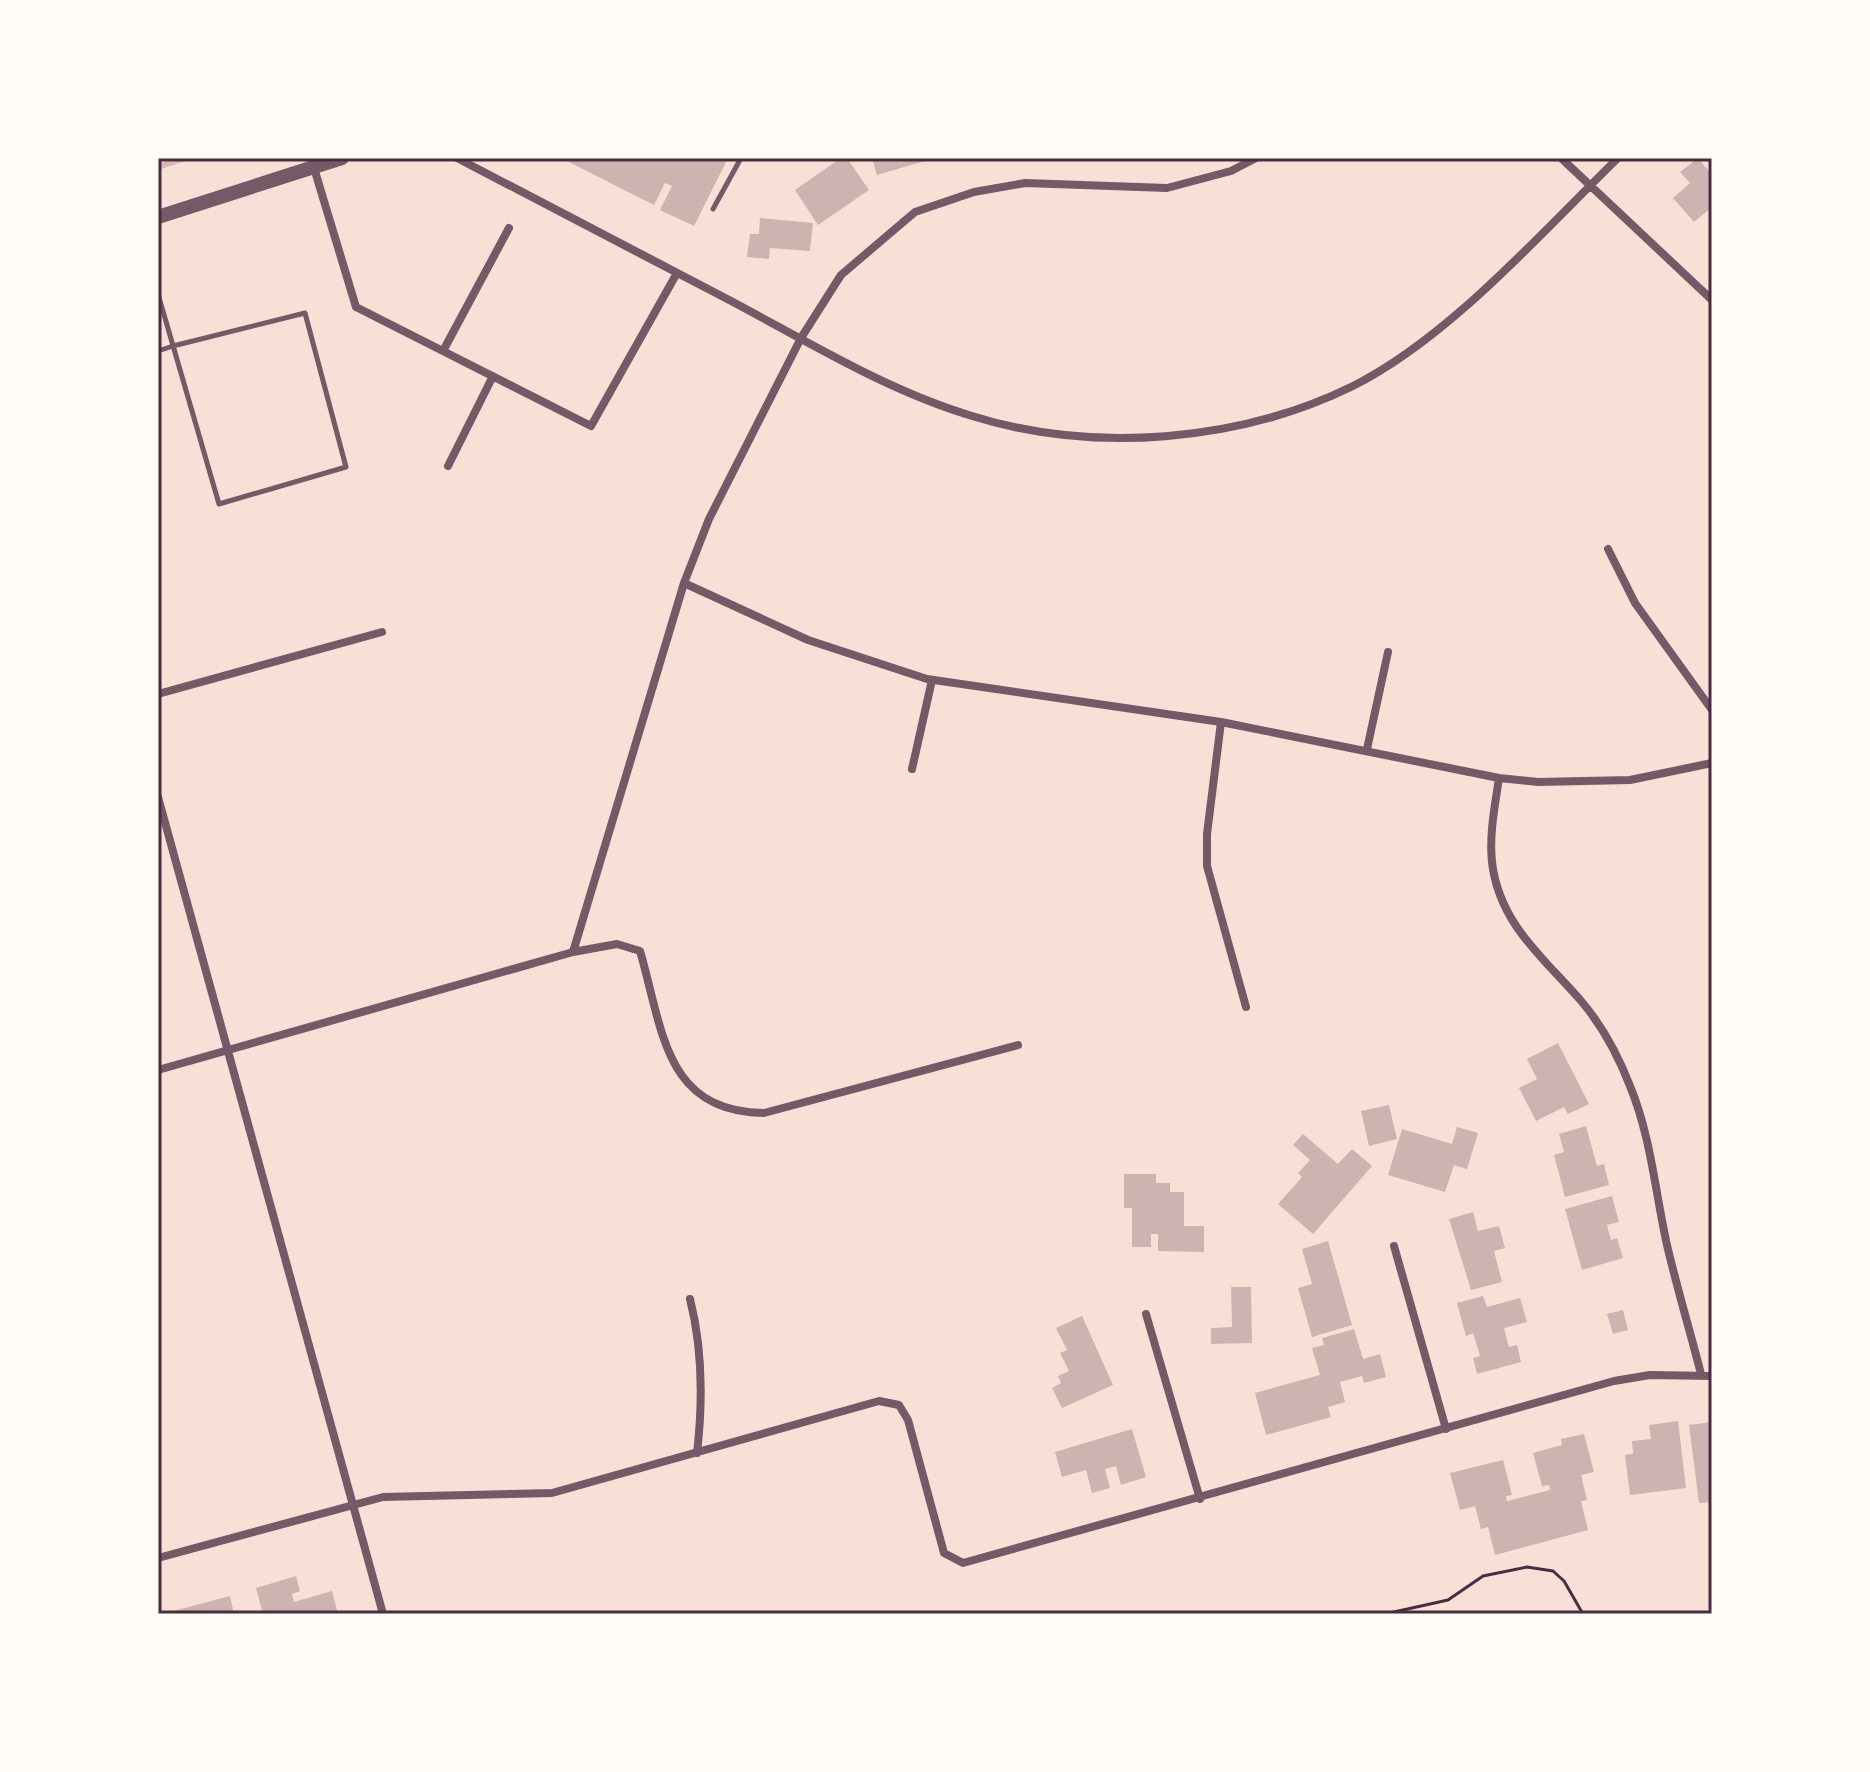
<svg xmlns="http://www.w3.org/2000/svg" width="1870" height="1772" font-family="Cabin,sans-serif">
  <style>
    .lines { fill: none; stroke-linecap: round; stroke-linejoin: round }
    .stream { stroke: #dcb8b0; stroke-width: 6 }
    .building { fill: #ccb4b1 }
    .path { stroke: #4a2c40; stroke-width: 3 }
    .service { stroke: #755966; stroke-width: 5 }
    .minor { stroke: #755966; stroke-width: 8 }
    .tertiary { stroke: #755966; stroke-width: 14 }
    .neatline { fill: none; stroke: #4a2c40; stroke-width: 3 }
  </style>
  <rect width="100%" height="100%" fill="#f7e1d7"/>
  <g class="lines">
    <!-- stream -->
    <path class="stream" d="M 158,167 L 185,158"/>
  </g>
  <!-- building -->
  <path class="building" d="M 561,158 L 717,158 L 726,162 L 694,226 L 660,210 L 672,186 L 665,183 L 654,205 Z
    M 841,158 L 847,158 L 869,190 L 818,225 L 795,190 Z
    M 872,158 L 932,158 L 932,159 L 877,175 Z
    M 1698,158 L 1712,175 L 1712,207 L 1694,222 L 1673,198 L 1690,183 L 1680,172 Z
    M 760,218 L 813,223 L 810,251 L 770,248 L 769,259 L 747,257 L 750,234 L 759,234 Z
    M 1558,1043 L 1589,1104 L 1568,1114 L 1564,1107 L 1536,1121 L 1519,1088 L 1537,1079 L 1527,1059 Z
    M 1389,1105 L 1397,1139 L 1369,1146 L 1361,1111 Z
    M 1586,1126 L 1597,1166 L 1604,1164 L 1609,1185 L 1565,1197 L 1554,1155 L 1564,1152 L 1559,1134 Z
    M 1457,1127 L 1478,1133 L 1467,1169 L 1454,1165 L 1445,1192 L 1388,1175 L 1402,1129 L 1452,1144 Z
    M 1303,1134 L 1338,1164 L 1352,1149 L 1372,1166 L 1313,1234 L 1278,1204 L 1302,1177 L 1298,1173 L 1310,1160 L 1293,1145 Z
    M 1124,1174 L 1156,1174 L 1156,1183 L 1170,1183 L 1170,1192 L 1184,1192 L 1184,1226 L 1204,1226 L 1204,1252 L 1158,1251 L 1158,1234 L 1151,1234 L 1151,1247 L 1132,1247 L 1132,1208 L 1124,1208 Z
    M 1612,1196 L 1619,1222 L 1607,1225 L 1611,1240 L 1617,1238 L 1623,1258 L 1582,1270 L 1565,1209 Z
    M 1473,1212 L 1478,1231 L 1499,1226 L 1505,1248 L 1494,1251 L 1502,1282 L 1471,1290 L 1449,1219 Z
    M 1328,1241 L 1352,1325 L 1312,1337 L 1298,1288 L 1312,1284 L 1302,1249 Z
    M 1231,1287 L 1251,1287 L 1252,1343 L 1211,1344 L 1211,1328 L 1232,1327 Z
    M 1483,1296 L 1487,1307 L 1520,1298 L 1527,1322 L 1504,1328 L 1509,1347 L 1517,1345 L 1521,1362 L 1477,1374 L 1473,1358 L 1480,1356 L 1473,1333 L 1466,1336 L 1457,1303 Z
    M 1623,1310 L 1628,1330 L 1613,1334 L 1607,1314 Z
    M 1082,1316 L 1113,1385 L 1062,1408 L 1052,1388 L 1061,1383 L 1058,1376 L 1069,1371 L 1060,1353 L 1067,1350 L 1056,1328 Z
    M 1354,1329 L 1363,1359 L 1380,1354 L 1386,1377 L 1364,1383 L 1362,1376 L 1340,1382 L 1345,1402 L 1328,1407 L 1331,1417 L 1266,1435 L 1255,1393 L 1320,1375 L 1312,1348 L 1324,1345 L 1322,1338 Z
    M 1678,1421 L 1686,1488 L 1630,1495 L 1625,1455 L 1633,1454 L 1632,1441 L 1651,1439 L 1649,1425 Z
    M 1712,1422 L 1712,1502 L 1699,1503 L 1689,1425 Z
    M 1132,1429 L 1146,1477 L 1121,1485 L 1116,1466 L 1105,1469 L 1110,1488 L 1092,1493 L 1086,1470 L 1062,1477 L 1055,1452 Z
    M 1584,1434 L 1594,1472 L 1581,1475 L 1587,1500 L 1581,1501 L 1588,1530 L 1495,1555 L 1488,1527 L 1481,1529 L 1475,1506 L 1460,1510 L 1450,1473 L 1503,1460 L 1512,1495 L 1506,1496 L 1507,1501 L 1550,1490 L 1549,1485 L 1542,1486 L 1533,1453 L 1562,1445 L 1561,1439 Z
    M 296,1576 L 300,1591 L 292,1594 L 294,1602 L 332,1591 L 338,1614 L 263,1614 L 256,1588 Z
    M 230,1596 L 234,1614 L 166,1614 L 166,1613 Z"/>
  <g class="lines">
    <!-- path -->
    <path class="path" d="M 1385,1614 L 1448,1600 L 1483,1576 L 1527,1567 L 1553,1571 L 1564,1581 L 1583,1614"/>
    <!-- service -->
    <path class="service" d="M 713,209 L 741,158
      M 158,294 L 219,504 L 346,467 L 305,313 L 173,346 L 158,351
      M 928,1614 L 934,1614"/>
    <!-- minor -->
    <path class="minor" d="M 457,158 C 549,206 641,254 733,302 C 810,343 888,391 972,416 C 1094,454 1239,442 1353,386 C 1449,338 1541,233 1618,158
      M 1561,158 L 1712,300
      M 314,168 L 356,307 L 591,426 L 677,273
      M 443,351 L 509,228
      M 448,466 L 493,376
      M 1608,549 L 1635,603 L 1712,710
      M 684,583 L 808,640 L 927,679 L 1221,722 L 1499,778 L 1538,782 L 1630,780 L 1712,763
      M 158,694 L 382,632
      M 1221,722 L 1207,834 L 1207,866 L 1246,1007
      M 1367,749 L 1388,652
      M 912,769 L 932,680
      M 1499,778 C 1495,805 1489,835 1492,862 C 1499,924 1544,958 1582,1002 C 1603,1027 1618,1055 1630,1086 C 1651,1137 1655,1191 1667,1245 C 1677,1288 1690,1331 1701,1374
      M 158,797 L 383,1614
      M 573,952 L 684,583 L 709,519 L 801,338 L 841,275 L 915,212 L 974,192 L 1025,183 L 1167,188 L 1231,171 L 1256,158
      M 158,1070 L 573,952 L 617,944 L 640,951 C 663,1029 664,1112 764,1113 L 1018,1045
      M 1394,1246 L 1446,1429
      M 690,1299 C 703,1350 703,1401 697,1453
      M 1146,1314 L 1200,1499
      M 158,1558 L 383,1497 L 552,1493 L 879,1401 L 899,1405 L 908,1420 L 944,1553 L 963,1563 L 1614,1381 L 1650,1375 L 1712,1376"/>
    <!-- tertiary -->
    <path class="tertiary" d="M 158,217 L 342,158"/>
  </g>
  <!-- border -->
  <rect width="1870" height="1772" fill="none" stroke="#fffaf5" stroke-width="320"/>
  <rect x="160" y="160" width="1550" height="1452" class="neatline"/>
</svg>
